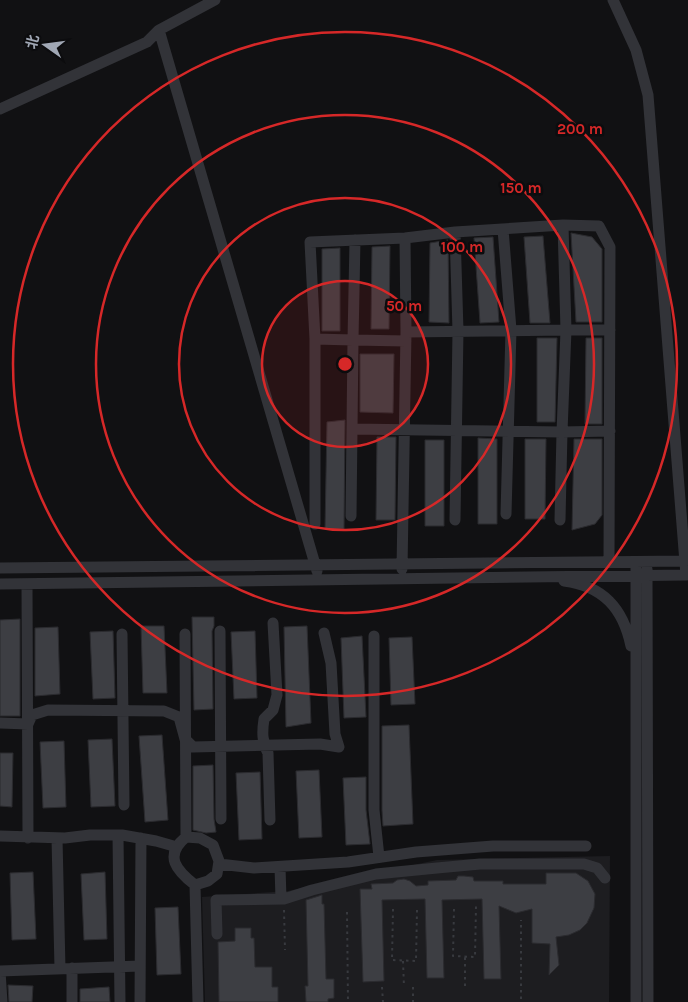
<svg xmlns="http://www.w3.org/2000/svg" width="688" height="1002" font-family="Karla,'Noto Sans SC',sans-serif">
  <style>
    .built { fill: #1d1d20 }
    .building { fill: #3d3e43; stroke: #2b2b2f }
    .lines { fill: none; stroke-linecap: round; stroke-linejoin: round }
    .path { stroke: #383a3f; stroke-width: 2; stroke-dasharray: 2.5 4; stroke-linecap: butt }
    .minor { stroke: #323338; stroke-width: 11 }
    .ring { fill: none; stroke: #d62828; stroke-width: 2.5 }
    .centre { fill: #d62828; stroke: #0c0c0e; stroke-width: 2.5 }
    .ring-label { font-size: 15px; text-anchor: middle; font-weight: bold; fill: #d62828; stroke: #0c0c0e; stroke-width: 5; stroke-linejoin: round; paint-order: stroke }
  </style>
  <rect width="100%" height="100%" fill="#111113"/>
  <!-- built -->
  <path class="built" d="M 610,856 L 609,1002 L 205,1002 L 202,897 L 288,891 L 437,860 Z"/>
  <!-- building -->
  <path class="building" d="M 571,233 L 592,237 L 602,249 L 602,322 L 576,322 Z
    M 543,236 L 550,323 L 530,323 L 524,237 Z
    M 493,237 L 499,322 L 480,323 L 474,238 Z
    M 448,240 L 449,323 L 429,322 L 430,243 Z
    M 390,246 L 389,329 L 371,329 L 372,247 Z
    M 340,248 L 340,331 L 322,331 L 322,249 Z
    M 537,338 L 557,338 L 555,422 L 537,422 Z
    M 586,338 L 602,338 L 602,424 L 585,424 Z
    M 360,354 L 394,354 L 393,413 L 360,412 Z
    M 345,420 L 344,529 L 325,529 L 327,422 Z
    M 377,437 L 396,437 L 395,520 L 376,520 Z
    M 478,438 L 497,439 L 497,524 L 478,524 Z
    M 525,439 L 546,439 L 545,519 L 525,519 Z
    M 574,439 L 602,439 L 602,515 L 595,524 L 572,530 Z
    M 425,440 L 444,440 L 444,526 L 425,526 Z
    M 192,617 L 214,617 L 214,626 L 212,631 L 213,709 L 194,710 Z
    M 20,619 L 20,716 L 0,716 L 0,620 Z
    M 141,626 L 164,626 L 167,693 L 143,693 Z
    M 307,626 L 311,723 L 286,727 L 284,627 Z
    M 58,627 L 60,694 L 35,696 L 35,628 Z
    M 113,631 L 115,698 L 93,699 L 90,632 Z
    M 255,631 L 257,698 L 234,699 L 231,632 Z
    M 362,636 L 366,717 L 344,718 L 341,638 Z
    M 412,637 L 415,704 L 391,705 L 389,638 Z
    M 409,725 L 413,824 L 383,826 L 382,810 L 382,726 Z
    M 162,735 L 168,820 L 145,822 L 139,736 Z
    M 112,739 L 115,806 L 91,807 L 88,740 Z
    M 64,741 L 66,807 L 43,808 L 40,742 Z
    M 0,753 L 13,753 L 12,807 L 0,806 Z
    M 213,765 L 214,819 L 216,832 L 206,833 L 193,830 L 193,766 Z
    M 319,770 L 322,837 L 299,838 L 296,771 Z
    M 260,772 L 262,839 L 239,840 L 236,773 Z
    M 366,777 L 366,810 L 370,844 L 346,845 L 343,778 Z
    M 33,872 L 36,939 L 12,940 L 10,873 Z
    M 105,872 L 107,939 L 84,940 L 81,874 Z
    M 546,873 L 576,873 L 588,881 L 595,894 L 594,908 L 587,923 L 580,930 L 569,935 L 556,937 L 559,965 L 549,975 L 550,944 L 532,943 L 532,909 L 516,913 L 499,906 L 501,979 L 484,979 L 482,899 L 442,900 L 444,978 L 427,978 L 425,899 L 382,900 L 384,981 L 363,982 L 360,889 L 372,889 L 371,884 L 393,883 L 397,880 L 404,879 L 410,881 L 416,886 L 428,885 L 428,881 L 456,880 L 458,876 L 464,876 L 473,877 L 474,881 L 503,881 L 503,884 L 546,884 Z
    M 322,895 L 322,904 L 324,904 L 326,979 L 334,979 L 334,998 L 328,999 L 328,1002 L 306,1002 L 305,986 L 308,986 L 306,900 Z
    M 178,907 L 181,974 L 157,975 L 155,908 Z
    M 235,928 L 251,928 L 251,938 L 254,938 L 255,967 L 272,967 L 272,987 L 278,987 L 278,1002 L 219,1002 L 218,942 L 235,941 Z
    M 8,985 L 33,986 L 32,1002 L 9,1002 Z
    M 109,987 L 110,1002 L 80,1002 L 80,989 Z"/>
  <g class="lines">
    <!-- path -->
    <path class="path" d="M 393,909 L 392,960 L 416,961 L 417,910
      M 454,909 L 453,956 L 475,957 L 476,906
      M 284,910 L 285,950
      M 347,912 L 348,1002
      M 403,961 L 404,987
      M 465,986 L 465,957
      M 382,987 L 383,1002
      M 413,987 L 413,1002
      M 521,999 L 521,920"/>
    <!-- minor -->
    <path class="minor" d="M 159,30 L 317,571
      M 0,109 L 147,42 L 159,30 L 215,0
      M 563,225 L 566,330 L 610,330
      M 503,229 L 511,330 L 506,514
      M 455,232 L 458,331 L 455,520
      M 405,238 L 406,332
      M 355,240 L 353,340 L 315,339 L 310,242 L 405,238 L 455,232 L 563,225 L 599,226 L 610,247 L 609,561
      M 406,341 L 353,340 L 352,429 L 562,432 L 560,520
      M 351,516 L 352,429
      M 315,524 L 315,339
      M 0,568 L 685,561
      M 636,568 L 636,1002
      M 402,569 L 406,332 L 566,330 L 562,432 L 610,431
      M 647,569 L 648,1002
      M 564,581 C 603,586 623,608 631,646
      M 0,584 L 686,575 L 648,95 L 636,50 L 613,0
      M 27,584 L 28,838
      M 220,631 L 221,819
      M 122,634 L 124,805
      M 185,634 L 186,837
      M 374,636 L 374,810 L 379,857
      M 0,723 L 28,724 L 32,715 L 48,710 L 164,711 L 179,717 L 185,739 L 193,747 L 320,744 L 339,747 L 335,734 L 331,663 L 324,633
      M 270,820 L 268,753 C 262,742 262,732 264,719 L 273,710 L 277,695 L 273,623
      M 118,835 L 120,1002
      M 0,836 L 65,838 L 90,835 L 122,835 L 156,841 L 177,847
      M 57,838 L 60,969
      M 219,864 L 254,868 L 348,862 L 416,852 L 493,846 L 586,846
      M 280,867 L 281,899
      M 195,885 L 208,881 L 217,874 L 219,861 L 213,845 L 200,838 L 186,837 C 163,856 177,871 195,885 L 198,1002
      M 217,934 L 216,900 L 284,899 L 312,890 L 376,874 L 437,868 L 480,864 L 584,864 L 597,868 L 605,878
      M 72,968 L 72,1002
      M 0,971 L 140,966
      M 0,971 L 2,1002
      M 140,1002 L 141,838"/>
  </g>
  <!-- distance rings -->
  <circle cx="345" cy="364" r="83" fill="#d62828" fill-opacity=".12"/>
  <g class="ring">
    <circle cx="345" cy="364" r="83"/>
    <circle cx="345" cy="364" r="166"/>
    <circle cx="345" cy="364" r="249"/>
    <circle cx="345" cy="364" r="332"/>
  </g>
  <circle cx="345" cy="364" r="8" class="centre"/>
  <g class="ring-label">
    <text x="580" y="134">200 m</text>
    <text x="521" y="193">150 m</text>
    <text x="462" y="252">100 m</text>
    <text x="404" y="311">50 m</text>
  </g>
  <!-- north arrow -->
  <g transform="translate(45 45) rotate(284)" stroke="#0c0c0e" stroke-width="4" paint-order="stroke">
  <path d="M0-4L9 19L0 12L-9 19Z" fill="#a1a8b5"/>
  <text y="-8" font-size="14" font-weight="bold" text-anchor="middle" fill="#a1a8b5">北</text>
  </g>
</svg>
